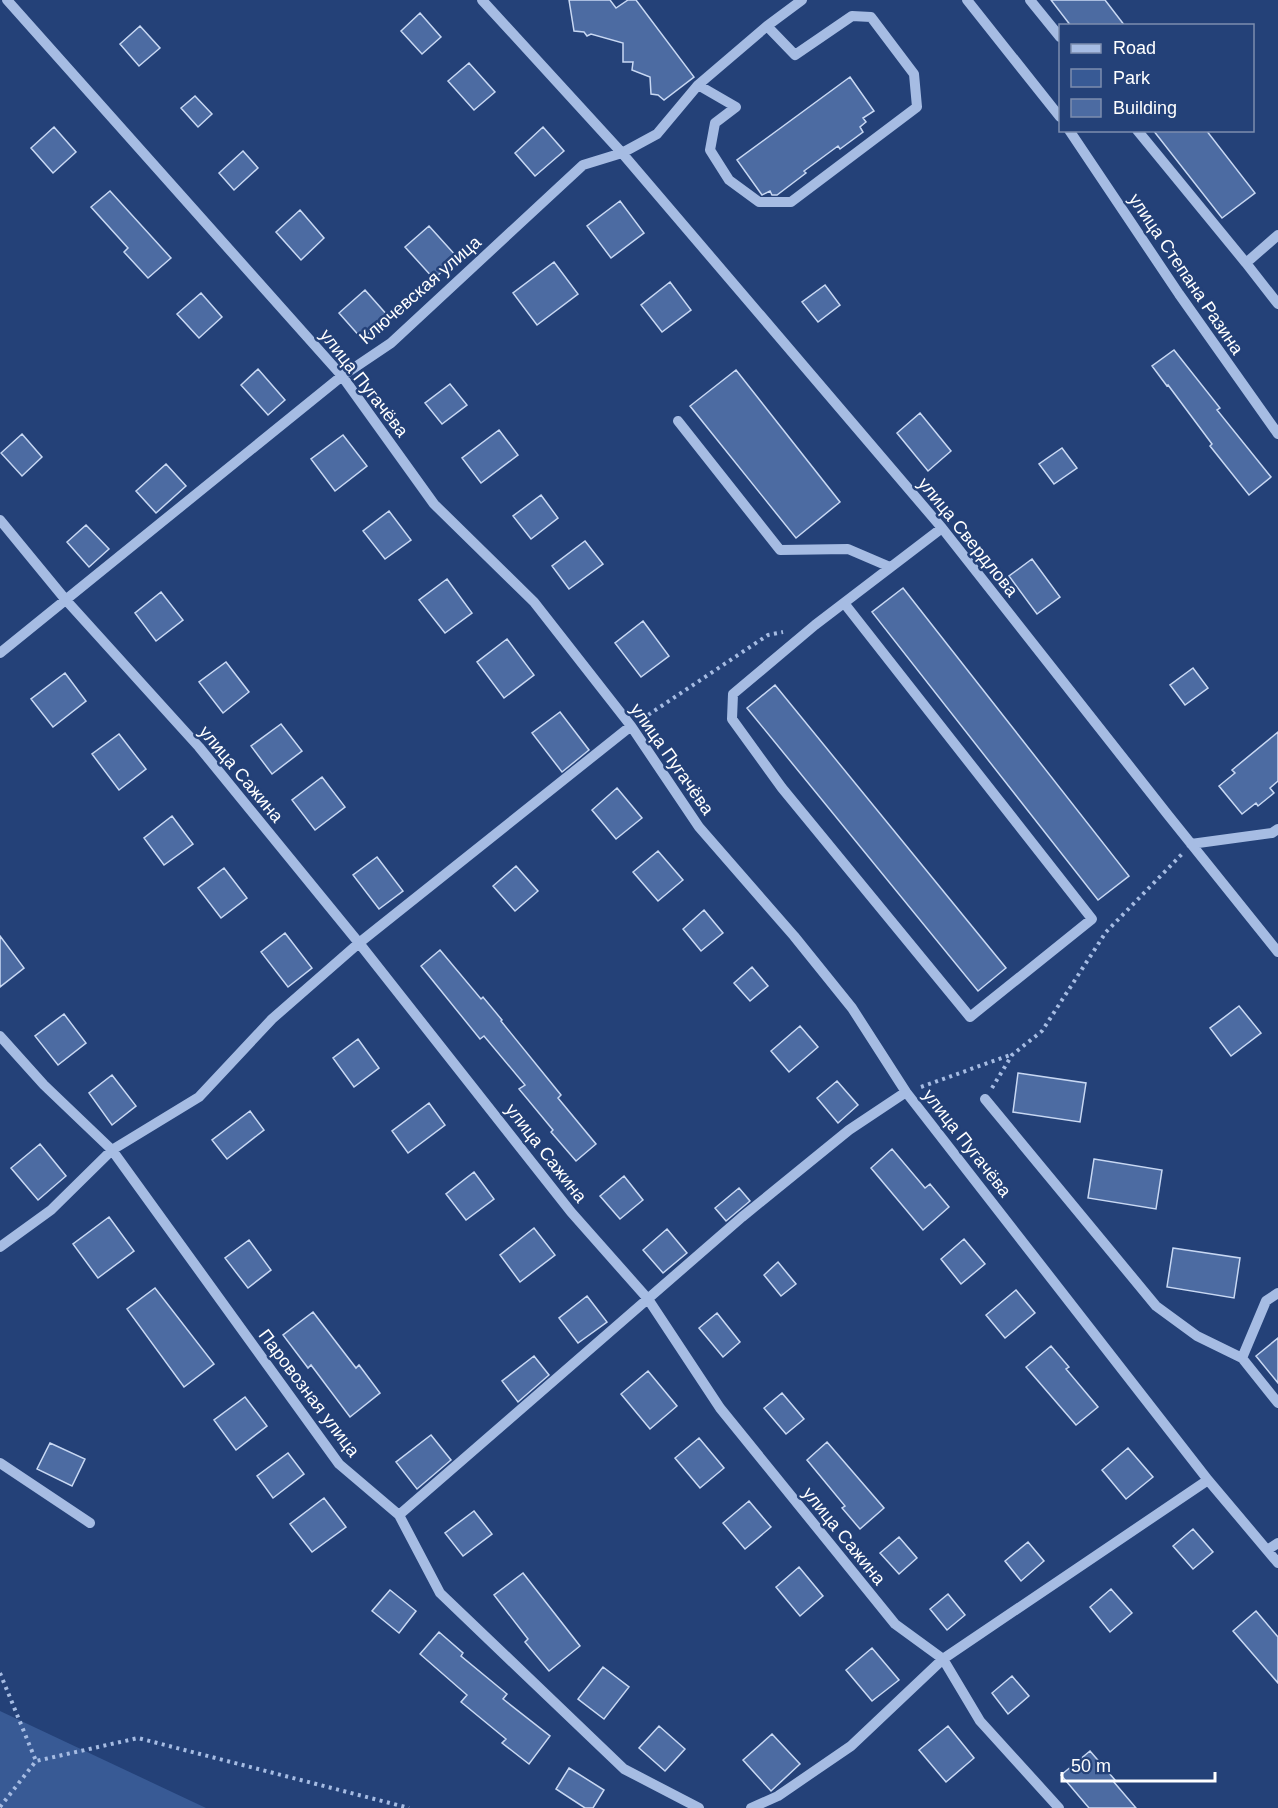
<svg xmlns="http://www.w3.org/2000/svg" width="1278" height="1808" font-family="Arial,sans-serif">
  <style>
    .green { fill: #385a95 }
    .building { fill: #4c6ba2; stroke: #c8d8f3; stroke-width: 1.5 }
    .lines { fill: none; stroke-linecap: round; stroke-linejoin: round }
    .path { stroke: #a6bce3; stroke-width: 4; stroke-dasharray: 3 4.5; stroke-linecap: butt }
    .minor { stroke: #a6bce3; stroke-width: 10 }
    .labels { text-anchor: middle; stroke-width: 5; stroke-linejoin: round; paint-order: stroke }
    .street-label { font-size: 18px; fill: #fff; stroke: #244178 }
  </style>
  <rect width="100%" height="100%" fill="#244178"/>
  <!-- green -->
  <path class="green" d="M 0,1711 L 206,1808 L 0,1808 Z"/>
  <!-- building -->
  <path class="building" d="M 569,0 L 610,0 L 616,8 L 628,0 L 636,0 L 694,77 L 664,100 L 658,95 L 651,94 L 650,77 L 632,70 L 633,62 L 623,62 L 623,43 L 591,34 L 587,36 L 584,32 L 574,31 Z
    M 1051,0 L 1105,0 L 1125,26 L 1071,26 Z
    M 420,13 L 441,37 L 422,54 L 401,31 Z
    M 140,26 L 160,48 L 139,66 L 120,44 Z
    M 469,63 L 495,92 L 474,110 L 448,81 Z
    M 850,77 L 874,111 L 863,118 L 866,122 L 860,127 L 863,132 L 840,149 L 838,146 L 804,171 L 806,173 L 777,195 L 772,195 L 770,191 L 762,195 L 737,160 Z
    M 195,96 L 212,114 L 198,127 L 181,108 Z
    M 54,127 L 76,152 L 53,173 L 31,148 Z
    M 543,127 L 564,151 L 535,176 L 515,153 Z
    M 1153,130 L 1206,130 L 1255,193 L 1222,218 Z
    M 243,151 L 258,168 L 234,190 L 219,173 Z
    M 110,191 L 171,258 L 148,278 L 124,252 L 128,248 L 91,207 Z
    M 620,201 L 644,233 L 611,258 L 587,226 Z
    M 300,210 L 324,238 L 301,260 L 276,232 Z
    M 429,226 L 457,257 L 434,279 L 405,247 Z
    M 554,262 L 578,294 L 537,325 L 513,293 Z
    M 670,282 L 691,310 L 662,332 L 641,305 Z
    M 825,285 L 840,305 L 818,322 L 802,302 Z
    M 365,290 L 388,316 L 362,339 L 339,313 Z
    M 201,293 L 222,317 L 199,338 L 177,314 Z
    M 1174,350 L 1220,408 L 1217,410 L 1271,477 L 1249,495 L 1210,446 L 1212,444 L 1168,385 L 1167,386 L 1152,366 Z
    M 258,369 L 285,400 L 268,415 L 241,385 Z
    M 736,370 L 840,502 L 796,538 L 690,406 Z
    M 450,384 L 467,405 L 442,424 L 425,403 Z
    M 920,413 L 951,451 L 928,471 L 897,433 Z
    M 499,430 L 518,455 L 481,483 L 462,458 Z
    M 22,434 L 42,457 L 22,476 L 1,453 Z
    M 343,435 L 367,466 L 335,491 L 311,459 Z
    M 1062,448 L 1077,468 L 1054,484 L 1039,464 Z
    M 166,464 L 186,486 L 156,513 L 136,491 Z
    M 541,495 L 558,518 L 531,539 L 513,516 Z
    M 389,511 L 411,540 L 385,559 L 363,531 Z
    M 86,525 L 109,549 L 89,567 L 67,542 Z
    M 585,541 L 603,564 L 569,589 L 552,566 Z
    M 1032,559 L 1060,597 L 1037,614 L 1009,576 Z
    M 447,579 L 472,613 L 445,633 L 419,600 Z
    M 903,588 L 1129,876 L 1098,900 L 872,612 Z
    M 161,592 L 183,620 L 156,641 L 135,613 Z
    M 643,621 L 669,656 L 641,677 L 615,643 Z
    M 507,639 L 534,675 L 504,698 L 477,662 Z
    M 226,662 L 249,692 L 223,713 L 199,682 Z
    M 1193,668 L 1208,688 L 1185,705 L 1170,685 Z
    M 65,673 L 86,701 L 53,727 L 31,699 Z
    M 775,685 L 1006,968 L 978,991 L 747,708 Z
    M 560,712 L 589,750 L 562,772 L 532,733 Z
    M 281,724 L 302,751 L 272,774 L 251,746 Z
    M 1278,732 L 1278,781 L 1270,788 L 1274,793 L 1258,806 L 1256,803 L 1242,814 L 1219,786 L 1235,773 L 1232,770 Z
    M 119,734 L 146,769 L 119,790 L 92,754 Z
    M 322,777 L 345,807 L 315,830 L 292,800 Z
    M 617,788 L 642,818 L 616,839 L 592,810 Z
    M 172,816 L 193,844 L 164,865 L 144,838 Z
    M 658,851 L 683,880 L 658,901 L 633,872 Z
    M 377,857 L 403,891 L 379,909 L 353,875 Z
    M 516,866 L 538,891 L 515,911 L 493,886 Z
    M 224,868 L 247,898 L 221,918 L 198,888 Z
    M 704,910 L 723,933 L 701,951 L 683,929 Z
    M 285,933 L 312,968 L 288,987 L 261,952 Z
    M 0,936 L 24,968 L 0,987 Z
    M 440,950 L 481,999 L 483,997 L 502,1020 L 501,1021 L 561,1095 L 558,1098 L 596,1144 L 576,1161 L 551,1132 L 553,1130 L 519,1089 L 525,1085 L 484,1036 L 480,1039 L 421,966 Z
    M 752,967 L 768,986 L 750,1001 L 734,983 Z
    M 1239,1006 L 1261,1033 L 1231,1056 L 1210,1028 Z
    M 64,1014 L 86,1043 L 58,1065 L 35,1036 Z
    M 800,1026 L 818,1047 L 789,1072 L 771,1051 Z
    M 358,1039 L 379,1068 L 354,1087 L 333,1058 Z
    M 1018,1073 L 1086,1083 L 1080,1122 L 1013,1112 Z
    M 112,1075 L 136,1106 L 112,1125 L 89,1093 Z
    M 837,1081 L 858,1105 L 838,1123 L 817,1098 Z
    M 429,1103 L 445,1125 L 408,1153 L 392,1131 Z
    M 250,1111 L 264,1130 L 227,1159 L 212,1140 Z
    M 40,1144 L 66,1176 L 38,1200 L 11,1168 Z
    M 892,1149 L 925,1188 L 930,1184 L 949,1207 L 923,1230 L 871,1168 Z
    M 1094,1159 L 1162,1170 L 1156,1209 L 1088,1198 Z
    M 474,1172 L 494,1199 L 466,1220 L 446,1194 Z
    M 624,1176 L 643,1200 L 620,1219 L 600,1196 Z
    M 739,1188 L 750,1201 L 726,1221 L 715,1208 Z
    M 109,1217 L 134,1251 L 98,1278 L 73,1244 Z
    M 534,1228 L 555,1255 L 520,1282 L 500,1255 Z
    M 667,1229 L 687,1253 L 663,1273 L 643,1250 Z
    M 964,1239 L 985,1264 L 961,1284 L 941,1259 Z
    M 249,1240 L 271,1270 L 248,1288 L 225,1258 Z
    M 1173,1248 L 1240,1258 L 1234,1298 L 1167,1287 Z
    M 778,1262 L 796,1284 L 781,1296 L 764,1275 Z
    M 155,1288 L 214,1364 L 184,1387 L 127,1309 Z
    M 1016,1290 L 1035,1313 L 1005,1338 L 986,1315 Z
    M 587,1296 L 607,1322 L 578,1343 L 559,1318 Z
    M 313,1312 L 356,1368 L 359,1365 L 380,1393 L 350,1417 L 311,1365 L 308,1368 L 283,1335 Z
    M 717,1313 L 740,1342 L 723,1357 L 699,1328 Z
    M 1278,1338 L 1278,1383 L 1256,1356 Z
    M 1051,1346 L 1069,1367 L 1066,1369 L 1098,1407 L 1076,1425 L 1026,1367 Z
    M 534,1356 L 549,1375 L 518,1402 L 502,1381 Z
    M 648,1371 L 677,1406 L 650,1429 L 621,1394 Z
    M 782,1393 L 804,1419 L 786,1434 L 764,1408 Z
    M 245,1397 L 267,1426 L 236,1450 L 214,1420 Z
    M 431,1435 L 451,1460 L 417,1489 L 396,1462 Z
    M 699,1438 L 724,1468 L 700,1488 L 675,1458 Z
    M 827,1442 L 884,1508 L 860,1529 L 842,1508 L 845,1506 L 807,1460 Z
    M 50,1443 L 85,1459 L 72,1486 L 37,1469 Z
    M 1128,1448 L 1153,1477 L 1126,1499 L 1102,1470 Z
    M 288,1453 L 304,1474 L 273,1498 L 257,1476 Z
    M 324,1498 L 346,1527 L 312,1552 L 290,1524 Z
    M 749,1501 L 771,1527 L 745,1549 L 723,1523 Z
    M 474,1511 L 492,1534 L 463,1556 L 445,1533 Z
    M 1193,1529 L 1213,1552 L 1193,1569 L 1173,1546 Z
    M 899,1537 L 917,1558 L 899,1574 L 880,1553 Z
    M 1028,1542 L 1044,1561 L 1021,1581 L 1005,1561 Z
    M 799,1567 L 823,1596 L 800,1616 L 776,1587 Z
    M 523,1573 L 580,1646 L 549,1671 L 525,1642 L 528,1639 L 494,1595 Z
    M 1111,1589 L 1132,1613 L 1110,1632 L 1090,1607 Z
    M 390,1590 L 416,1611 L 399,1633 L 372,1611 Z
    M 948,1594 L 965,1615 L 947,1630 L 930,1609 Z
    M 1256,1611 L 1278,1637 L 1278,1683 L 1233,1631 Z
    M 439,1632 L 463,1653 L 461,1656 L 507,1694 L 503,1699 L 550,1736 L 529,1764 L 502,1743 L 506,1739 L 461,1702 L 467,1695 L 420,1654 Z
    M 872,1648 L 899,1680 L 872,1701 L 846,1670 Z
    M 603,1667 L 629,1687 L 604,1719 L 578,1699 Z
    M 1012,1676 L 1029,1696 L 1008,1714 L 992,1693 Z
    M 659,1726 L 685,1749 L 665,1771 L 639,1748 Z
    M 948,1726 L 974,1758 L 946,1782 L 919,1750 Z
    M 772,1734 L 800,1764 L 771,1791 L 743,1760 Z
    M 1090,1751 L 1115,1780 L 1113,1781 L 1136,1808 L 1089,1808 L 1061,1775 Z
    M 569,1768 L 604,1790 L 593,1808 L 585,1808 L 556,1789 Z"/>
  <g class="lines">
    <!-- path -->
    <path class="path" d="M 642,719 L 768,635 L 783,632
      M 921,1087 L 1010,1055
      M 992,1088 L 1012,1055 L 1042,1031 L 1106,932 L 1182,854
      M 0,1673 L 36,1761
      M 0,1807 L 36,1761 L 138,1738 L 409,1808"/>
    <!-- minor -->
    <path class="minor" d="M 7,0 L 342,376 L 434,504 L 534,602 L 631,726 L 699,827 L 794,936 L 852,1008 L 906,1092 L 1208,1480 L 1278,1563
      M 482,0 L 622,153 L 942,528 L 1168,815 L 1278,952
      M 967,0 L 1060,117
      M 1030,0 L 1060,37
      M 698,85 L 736,107 L 715,123 L 710,150 L 729,180 L 759,202 L 791,202 L 917,107 L 914,74 L 871,17 L 852,16 L 795,55 L 767,26
      M 1069,130 L 1179,294 L 1278,434
      M 1137,130 L 1246,263
      M 1278,235 L 1246,263 L 1278,304
      M 678,421 L 780,550 L 848,549 L 890,567
      M 0,520 L 65,599 L 199,747 L 359,943 L 571,1212 L 648,1299 L 720,1408 L 895,1624 L 943,1659 L 980,1721 L 1059,1808
      M 844,603 L 1092,919 L 970,1017 L 782,788 L 732,719 L 733,694 L 815,625 L 942,528
      M 0,653 L 342,376 L 391,343 L 583,165 L 622,153 L 657,134 L 698,85 L 767,26 L 802,0
      M 1191,844 L 1272,833 L 1278,829
      M 0,1036 L 44,1085 L 112,1150 L 339,1464 L 399,1515 L 440,1593 L 624,1769 L 699,1808
      M 985,1099 L 1156,1306 L 1197,1336 L 1242,1358
      M 0,1247 L 51,1210 L 112,1150 L 199,1097 L 272,1019 L 359,943 L 631,726
      M 1278,1293 L 1266,1301 L 1242,1358 L 1278,1403
      M 0,1463 L 90,1523
      M 399,1515 L 742,1217 L 849,1130 L 906,1092
      M 1267,1550 L 1278,1543
      M 751,1808 L 778,1796 L 851,1746 L 943,1659 L 1208,1480"/>
  </g>
  <g class="labels">
    <!-- street labels -->
    <g class="street-label">
      <text transform="translate(1186 274) rotate(56)" y="6">улица Степана Разина</text>
      <text transform="translate(420 290) rotate(-41)" y="6">Ключевская улица</text>
      <text transform="translate(364 383) rotate(52)" y="6">улица Пугачёва</text>
      <text transform="translate(968 537) rotate(51)" y="6">улица Свердлова</text>
      <text transform="translate(672 759) rotate(55)" y="6">улица Пугачёва</text>
      <text transform="translate(241 774) rotate(50)" y="6">улица Сажина</text>
      <text transform="translate(967 1143) rotate(52)" y="6">улица Пугачёва</text>
      <text transform="translate(546 1153) rotate(52)" y="6">улица Сажина</text>
      <text transform="translate(309 1393) rotate(53)" y="6">Паровозная улица</text>
      <text transform="translate(844 1536) rotate(51)" y="6">улица Сажина</text>
    </g>
  </g>
  <!-- legend -->
  <rect x="1059" y="24" width="195" height="108" fill="#244178" stroke="#7c8dae" stroke-width="1.5"/>
  <rect x="1071" y="44" width="30" height="9" fill="#a6bce3" stroke="#7c8dae" stroke-width="1.5"/>
  <text x="1113" y="54" font-size="18" fill="#ffffff">Road</text>
  <rect x="1071" y="69" width="30" height="18" fill="#385a95" stroke="#7c8dae" stroke-width="1.5"/>
  <text x="1113" y="84" font-size="18" fill="#ffffff">Park</text>
  <rect x="1071" y="99" width="30" height="18" fill="#4c6ba2" stroke="#7c8dae" stroke-width="1.5"/>
  <text x="1113" y="114" font-size="18" fill="#ffffff">Building</text>
  <!-- scale -->
  <path d="M1062 1772v9h153v-9" fill="none" stroke="#ffffff" stroke-width="3"/>
  <text x="1071" y="1772" font-size="18" fill="#ffffff" stroke="#244178" stroke-width="4.5" paint-order="stroke">50 m</text>
</svg>
